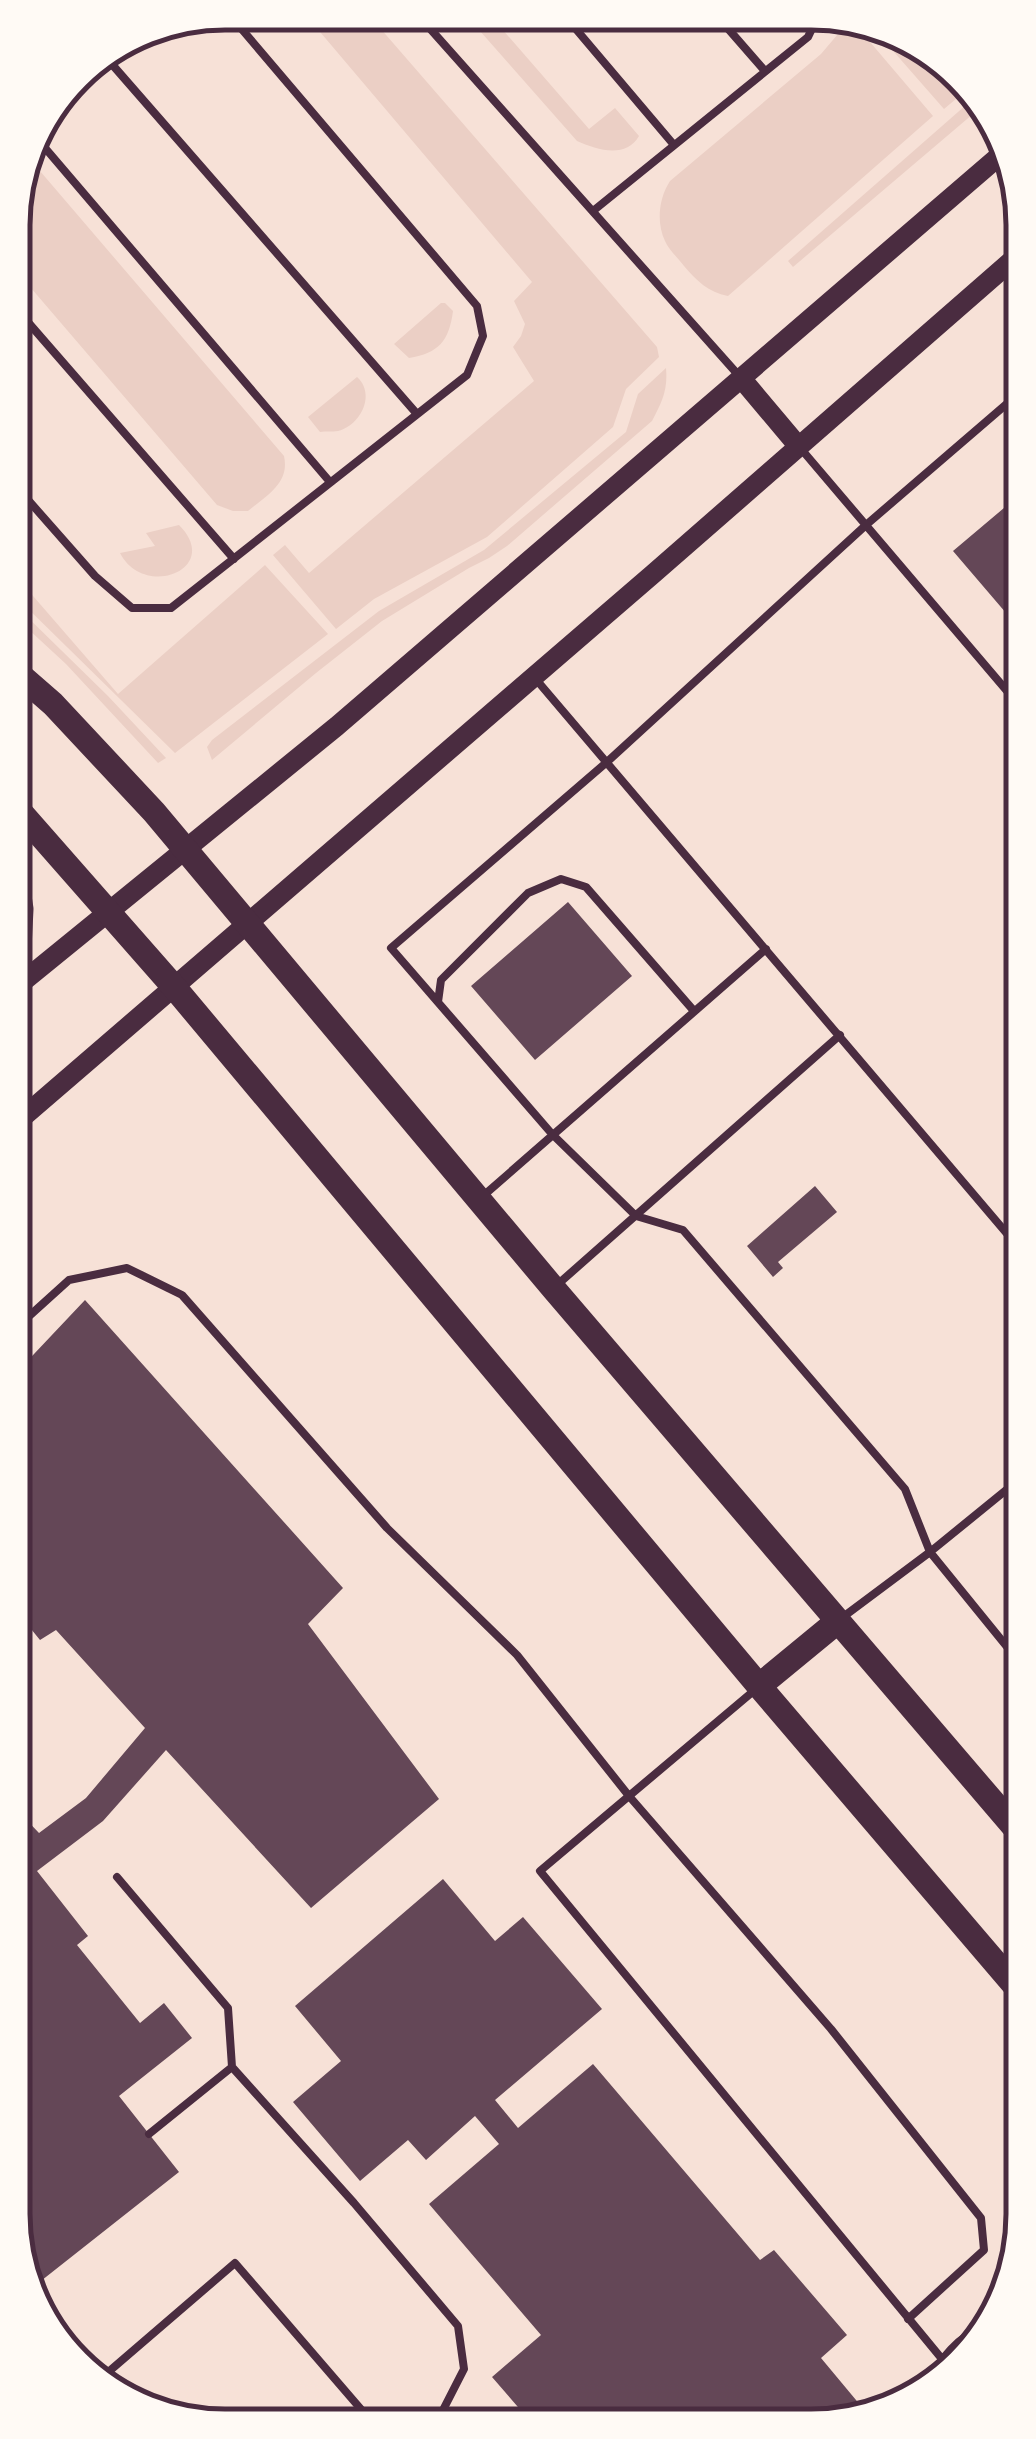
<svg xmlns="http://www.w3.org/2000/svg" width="1036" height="2439" font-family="'Golos Text',sans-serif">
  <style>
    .green { fill: #ebcfc5 }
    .building { fill: #644757 }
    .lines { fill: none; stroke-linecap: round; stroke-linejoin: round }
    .service { stroke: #4a2c40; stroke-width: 8 }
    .secondary { stroke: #4a2c40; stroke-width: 20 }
    .primary { stroke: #4a2c40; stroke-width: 25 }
    .rim { fill: none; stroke: #4a2c40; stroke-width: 5 }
  </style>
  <rect width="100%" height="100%" fill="#f7e1d7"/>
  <!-- green -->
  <path class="green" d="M 304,13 L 367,13 L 657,347 L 659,357 L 626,389 L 613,427 L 487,537 L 374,599 L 336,629 L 273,555 L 285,545 L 309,573 L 534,381 L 513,347 L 521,336 L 525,324 L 514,301 L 532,282 Z
    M 465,14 L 489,14 L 589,129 L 615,108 L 639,136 C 626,159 597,150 577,141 Z
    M 845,19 L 853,22 L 933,116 L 728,296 C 708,292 697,281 684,266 C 678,258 669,250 665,241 C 656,222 659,198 670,181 L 821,54 L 838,34 Z
    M 873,28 L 961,74 L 969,88 L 944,109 Z
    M 974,98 L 980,108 L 793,267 L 788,261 Z
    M 28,157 L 284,456 C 290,483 267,495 248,511 L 233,511 L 217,505 L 13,267 L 13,211 Z
    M 441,303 L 445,303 L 453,311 C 449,341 439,353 409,358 L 394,344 Z
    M 666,368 C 668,390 662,402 652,421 L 507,546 L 489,558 L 469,568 L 382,621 L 316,673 L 212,760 L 207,747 L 212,740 L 379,611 L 484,550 L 626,432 L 638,394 Z
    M 357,377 C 376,394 361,425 338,431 C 332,432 326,431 320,432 L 308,417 Z
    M 179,525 C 223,569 144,600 120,553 L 155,546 L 146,533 Z
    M 265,565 L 328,634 L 175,753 L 14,595 L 14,574 L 118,694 Z
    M 14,604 L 108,696 L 166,758 L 158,763 L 66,664 L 14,616 Z"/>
  <!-- building -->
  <path class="building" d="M 1017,497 L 1018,614 L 1018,627 L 953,551 Z
    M 568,902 L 632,976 L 535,1060 L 471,986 Z
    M 815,1186 L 837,1212 L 778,1262 L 783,1268 L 773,1277 L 747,1246 Z
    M 85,1300 L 343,1588 L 308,1624 L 439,1799 L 311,1908 L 166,1750 L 103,1821 L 37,1871 L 88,1936 L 77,1945 L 140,2023 L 164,2003 L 192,2038 L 119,2096 L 179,2172 L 32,2288 L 20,2268 L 18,1811 L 39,1833 L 86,1798 L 145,1728 L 56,1630 L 40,1640 L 18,1613 L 17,1372 Z
    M 443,1879 L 495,1941 L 523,1917 L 602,2009 L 495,2100 L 518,2128 L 593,2064 L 760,2260 L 774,2250 L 847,2335 L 821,2358 L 866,2412 L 857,2419 L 530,2421 L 492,2377 L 541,2335 L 429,2204 L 499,2144 L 475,2116 L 426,2160 L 408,2140 L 360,2181 L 293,2102 L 341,2061 L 295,2006 Z"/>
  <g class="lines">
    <!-- service -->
    <path class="service" d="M 417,14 L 741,378
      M 564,15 L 674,145
      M 717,16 L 765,71
      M 103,54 L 417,414
      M 34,135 L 330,482
      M 593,211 L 808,37 L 818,16
      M 13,305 L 234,559
      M 1017,395 L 866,525 L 607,762 L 391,948 L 552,1134 L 636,1216 L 683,1230 L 905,1489 L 930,1552 L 1021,1664
      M 802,450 L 1018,704
      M 14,484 L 95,576 L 132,608 L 171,608 L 467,375 L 483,336 L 477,306 L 228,13
      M 534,677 L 1020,1249
      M 438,1002 L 441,980 L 528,893 L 561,879 L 586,887 L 694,1011
      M 483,1196 L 766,949
      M 557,1285 L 840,1035
      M 17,1327 L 69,1280 L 127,1268 L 182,1295 L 387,1528 L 517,1655 L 629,1796 L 831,2029 L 981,2218 L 984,2250 L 908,2319
      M 843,1617 L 930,1552 L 1021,1478
      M 756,1689 L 540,1871 L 942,2359
      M 117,1877 L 228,2008 L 232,2067 L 354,2203 L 458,2326 L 464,2369 L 443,2410 L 429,2421
      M 149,2134 L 232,2067
      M 99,2380 L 235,2263 L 372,2422
      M 929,2380 C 942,2358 957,2337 982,2328"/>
    <!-- secondary -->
    <path class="secondary" d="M 741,378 L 799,447
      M 15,988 L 337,726 L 1005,151
      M 16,1123 L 653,574 L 1017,256"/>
    <!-- primary -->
    <path class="primary" d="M 14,670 L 53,704 L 154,812 L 553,1288 L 1022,1836
      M 15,806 L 174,987 L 759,1686 L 1022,1994
      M 15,871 L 21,909 L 17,987
      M 759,1686 L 838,1621"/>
  </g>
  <!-- crop -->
  <path d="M0 0H1036V2439H0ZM225 30H811A195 195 0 0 1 1006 225V2214A195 195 0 0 1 811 2409H225A195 195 0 0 1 30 2214V225A195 195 0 0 1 225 30Z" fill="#fffaf5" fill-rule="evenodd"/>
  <path class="rim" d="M225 30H811A195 195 0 0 1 1006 225V2214A195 195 0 0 1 811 2409H225A195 195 0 0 1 30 2214V225A195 195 0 0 1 225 30Z"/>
</svg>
